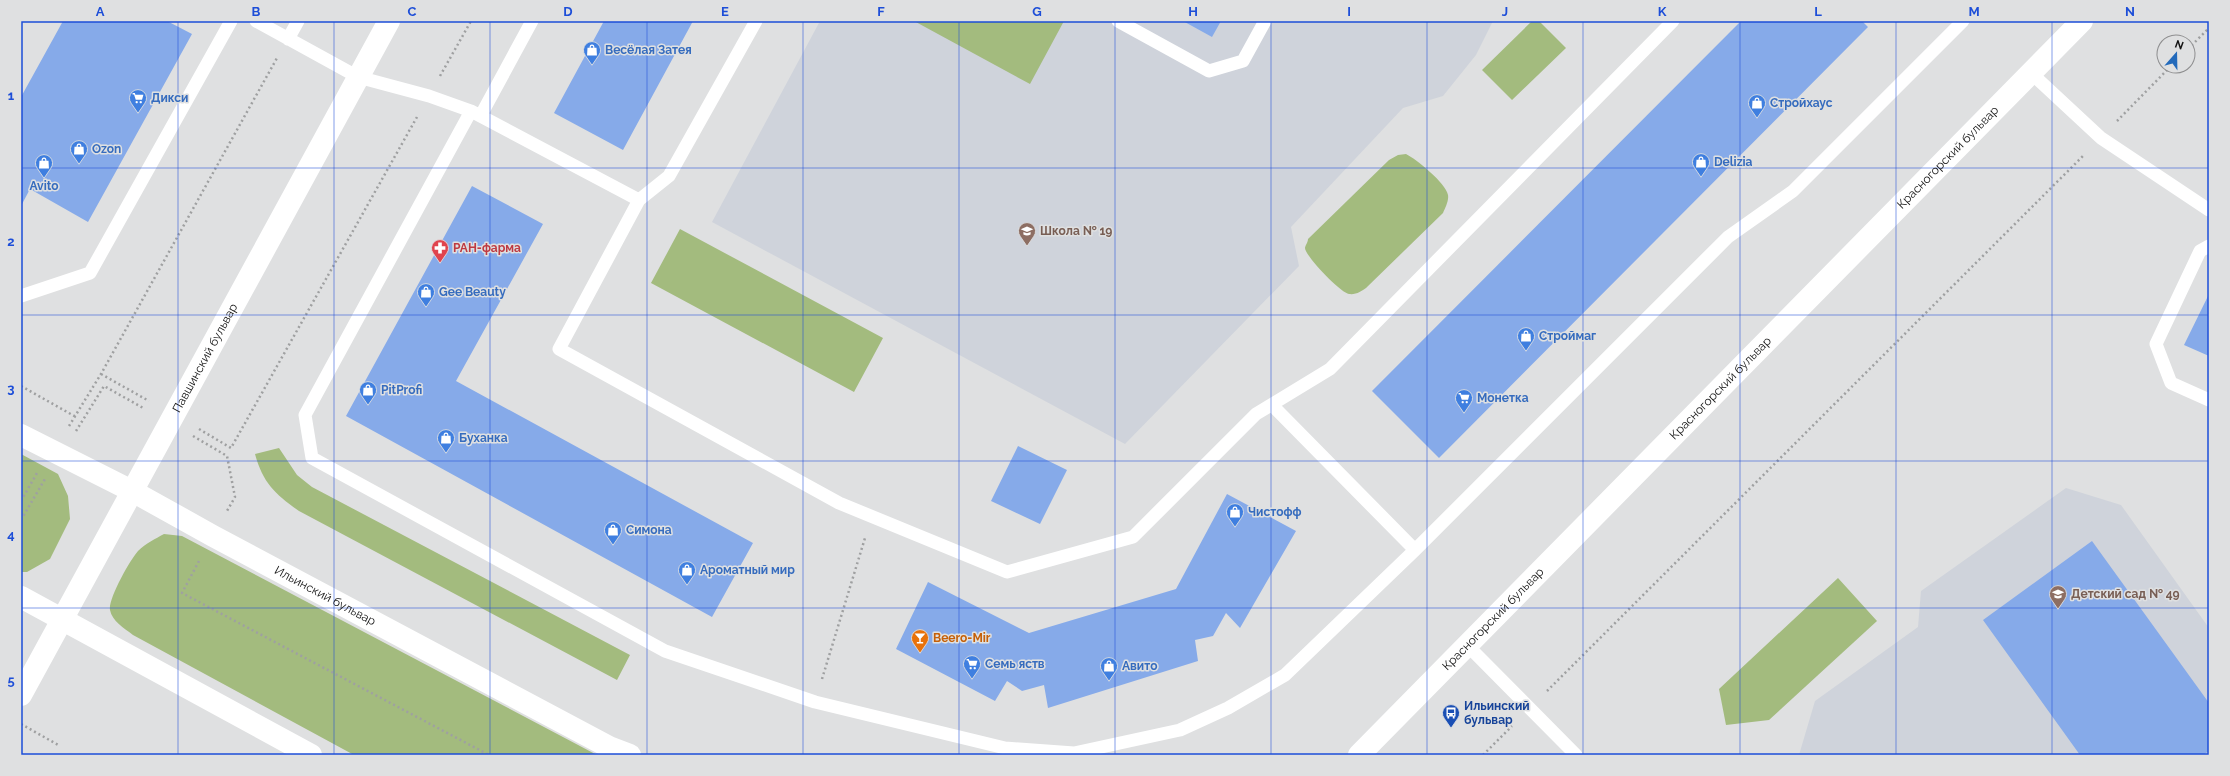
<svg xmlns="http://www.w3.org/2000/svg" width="2230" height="776" font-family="Raleway,sans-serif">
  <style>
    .built { fill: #cfd3db }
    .green { fill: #a3bb7e }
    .building { fill: #86aae9 }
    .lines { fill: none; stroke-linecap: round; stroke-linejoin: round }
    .path { stroke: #9fa0a1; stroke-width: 2.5; stroke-dasharray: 2 3; stroke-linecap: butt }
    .service { stroke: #fff; stroke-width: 13 }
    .minor { stroke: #fff; stroke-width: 22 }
    .tertiary { stroke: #fff; stroke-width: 22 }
    .secondary { stroke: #fff; stroke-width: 22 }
    .grid { fill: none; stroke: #1d4ed8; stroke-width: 1; stroke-opacity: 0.55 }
    .labels { text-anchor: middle; stroke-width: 3; stroke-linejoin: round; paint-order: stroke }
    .shop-label { font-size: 12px; font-weight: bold; fill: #366cbe; stroke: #dfe0e1; text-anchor: start }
    .street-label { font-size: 12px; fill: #141414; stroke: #dfe0e1 }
    .education-label { font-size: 12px; font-weight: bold; fill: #785e54; stroke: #dfe0e1; text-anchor: start }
    .health-label { font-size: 12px; font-weight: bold; fill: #be3a42; stroke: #dfe0e1; text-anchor: start }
    .food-label { font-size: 12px; font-weight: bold; fill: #c56008; stroke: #dfe0e1; text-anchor: start }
    .transit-label { font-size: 12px; font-weight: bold; fill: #164399; stroke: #dfe0e1; text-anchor: start }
    .neatline { fill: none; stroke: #1d4ed8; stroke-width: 1.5 }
    .grid-label { font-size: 13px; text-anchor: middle; font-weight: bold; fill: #1d4ed8 }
  </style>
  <rect width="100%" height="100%" fill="#dfe0e1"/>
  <!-- built -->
  <path class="built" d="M 820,21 L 1493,21 L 1476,55 L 1443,96 L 1403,108 L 1291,227 L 1299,266 L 1125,444 L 712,222 Z
    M 2066,488 L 2121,505 L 2209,628 L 2209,755 L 1799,755 L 1815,701 L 1918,627 L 1921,591 Z"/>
  <!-- green -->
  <path class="green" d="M 914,21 L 1064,21 L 1030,84 Z
    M 1532,21 L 1539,21 L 1566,48 L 1512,100 L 1482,70 Z
    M 1406,154 C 1416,159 1446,183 1448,195 C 1449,201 1445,208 1443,213 L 1366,288 C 1362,291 1356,295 1349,294 C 1341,293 1305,256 1305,248 C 1305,246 1308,242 1308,239 L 1389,160 L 1398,155 Z
    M 680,229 L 883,338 L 854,392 L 651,283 Z
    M 279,448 L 297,475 L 312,487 L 630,655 L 617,680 L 299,511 C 275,494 263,483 255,454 Z
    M 21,454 L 58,474 L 68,496 L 70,519 L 50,559 L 27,572 L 21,572 Z
    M 164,534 L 182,536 L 597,755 L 354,755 L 133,635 C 124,628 112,621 110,610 C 108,599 130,560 138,551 C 146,543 155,539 164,534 Z
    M 1838,578 L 1877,621 L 1769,720 L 1726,725 L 1719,689 Z"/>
  <!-- building -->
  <path class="building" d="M 63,21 L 167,21 L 192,34 L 88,222 L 30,189 L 21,206 L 21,97 Z
    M 604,21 L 693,21 L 623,150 L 554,113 Z
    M 1183,21 L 1221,21 L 1212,37 Z
    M 1741,21 L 1862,21 L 1868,27 L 1439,458 L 1372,391 Z
    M 472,186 L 543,224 L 456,381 L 753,543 L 712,617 L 346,416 Z
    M 2209,294 L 2209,356 L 2184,345 Z
    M 1018,446 L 1067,470 L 1040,524 L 991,501 Z
    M 1227,494 L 1296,531 L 1240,628 L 1226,613 L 1213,636 L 1195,640 L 1198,661 L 1048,708 L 1044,685 L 1022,691 L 1007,681 L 995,701 L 896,649 L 928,582 L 1029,633 L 1176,589 Z
    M 2092,541 L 2209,703 L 2209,751 L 2203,755 L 2080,755 L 1983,620 Z"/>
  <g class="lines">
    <!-- path -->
    <path class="path" d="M 2188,49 L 2209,28
      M 440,76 L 471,21
      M 2117,121 L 2171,66
      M 101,374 L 149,401
      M 21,386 L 76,417
      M 69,426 L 101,374 L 277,58
      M 199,429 L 231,448 L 417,117
      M 76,431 L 104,386 L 145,409
      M 193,436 L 227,456 L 235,497 L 227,511
      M 21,501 L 37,473
      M 21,520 L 45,479
      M 199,561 L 182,593 L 489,755
      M 822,679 L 865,538
      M 1547,691 L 2084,155
      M 21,724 L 60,746
      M 1483,755 L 1512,726"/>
    <!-- service -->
    <path class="service" d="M 256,21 L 358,77 L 429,96 L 471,111 L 639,200 L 669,176 L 756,21
      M 1118,21 L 1209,71 L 1243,61 L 1265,21
      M 288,39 L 298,21
      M 2030,72 L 2101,138 L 2209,210
      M 471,111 L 305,415 L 312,458 L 665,651 L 815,702 L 1005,748 L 1074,753 L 1180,730 L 1228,708 L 1285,675 L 1415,550 L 1728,237 L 1793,191 L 1963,21
      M 481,115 L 532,21
      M 639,200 L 559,349 L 839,503 L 1007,572 L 1133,537 L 1256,414 L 1330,369 L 1673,21
      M 2209,246 L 2200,251 L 2156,344 L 2171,383 L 2209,400
      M 21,296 L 90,273 L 231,21
      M 1272,405 L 1415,550
      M 1468,646 L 1576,755"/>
    <!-- minor -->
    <g class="minor">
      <path id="s1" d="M 21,435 L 134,492 L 213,536 L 609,747 L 630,755"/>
      <path d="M 21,597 L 311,755"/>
    </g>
    <!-- tertiary -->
    <path class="tertiary" id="s2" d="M 21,695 L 389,21"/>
    <!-- secondary -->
    <path class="secondary" id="s3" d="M 1359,755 L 2082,21"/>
  </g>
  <!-- grid -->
  <path class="grid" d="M 178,21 L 178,755M 334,21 L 334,755M 490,21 L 490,755M 647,21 L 647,755M 803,21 L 803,755M 959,21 L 959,755M 1115,21 L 1115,755M 1271,21 L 1271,755M 1427,21 L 1427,755M 1583,21 L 1583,755M 1740,21 L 1740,755M 1896,21 L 1896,755M 2052,21 L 2052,755M 21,168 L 2209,168M 21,315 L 2209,315M 21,461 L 2209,461M 21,608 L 2209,608"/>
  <!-- icons -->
  <defs>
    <g id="shop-pin" transform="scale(0.9)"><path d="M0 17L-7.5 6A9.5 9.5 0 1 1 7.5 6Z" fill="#3f7fe0" stroke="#dfe0e1"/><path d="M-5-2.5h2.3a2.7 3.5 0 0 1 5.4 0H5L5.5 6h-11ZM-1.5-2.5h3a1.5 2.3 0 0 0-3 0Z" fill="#fff"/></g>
    <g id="supermarket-pin" transform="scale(0.9)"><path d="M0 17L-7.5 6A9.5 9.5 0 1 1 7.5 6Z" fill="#3f7fe0" stroke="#dfe0e1"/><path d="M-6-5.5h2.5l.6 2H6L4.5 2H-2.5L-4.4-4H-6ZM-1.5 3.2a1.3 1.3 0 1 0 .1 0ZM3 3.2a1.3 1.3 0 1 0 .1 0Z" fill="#fff"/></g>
    <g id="school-pin" transform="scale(0.9)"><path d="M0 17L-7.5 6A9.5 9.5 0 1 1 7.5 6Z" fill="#8d6e63" stroke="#dfe0e1"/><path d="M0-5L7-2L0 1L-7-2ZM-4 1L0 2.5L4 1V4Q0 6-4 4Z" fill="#fff"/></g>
    <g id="pharmacy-pin" transform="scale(0.9)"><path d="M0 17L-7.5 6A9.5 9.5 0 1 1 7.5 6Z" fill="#e0444e" stroke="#dfe0e1"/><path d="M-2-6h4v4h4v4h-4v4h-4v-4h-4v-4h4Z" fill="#fff"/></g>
    <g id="bar-pin" transform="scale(0.9)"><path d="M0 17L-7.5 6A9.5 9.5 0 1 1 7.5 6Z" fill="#e8710a" stroke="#dfe0e1"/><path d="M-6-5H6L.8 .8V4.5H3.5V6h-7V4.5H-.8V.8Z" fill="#fff"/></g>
    <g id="bus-pin" transform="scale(0.9)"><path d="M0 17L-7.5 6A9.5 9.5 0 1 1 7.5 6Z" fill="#1a4fb4" stroke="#dfe0e1"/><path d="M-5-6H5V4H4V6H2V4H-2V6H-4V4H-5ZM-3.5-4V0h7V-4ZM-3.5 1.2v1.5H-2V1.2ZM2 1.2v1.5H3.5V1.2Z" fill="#fff"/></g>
  </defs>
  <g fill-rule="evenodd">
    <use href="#shop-pin" x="592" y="50"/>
    <use href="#supermarket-pin" x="138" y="98"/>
    <use href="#shop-pin" x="1757" y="103"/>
    <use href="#shop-pin" x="79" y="149"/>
    <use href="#shop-pin" x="1701" y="162"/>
    <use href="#shop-pin" x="44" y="163"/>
    <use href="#school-pin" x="1027" y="231"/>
    <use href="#pharmacy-pin" x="440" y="248"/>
    <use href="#shop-pin" x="426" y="292"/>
    <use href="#shop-pin" x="1526" y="336"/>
    <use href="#shop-pin" x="368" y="390"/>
    <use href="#supermarket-pin" x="1464" y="398"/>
    <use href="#shop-pin" x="446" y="438"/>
    <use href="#shop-pin" x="1235" y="512"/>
    <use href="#shop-pin" x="613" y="530"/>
    <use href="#shop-pin" x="687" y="570"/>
    <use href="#school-pin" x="2058" y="594"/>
    <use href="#bar-pin" x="920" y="638"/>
    <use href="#supermarket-pin" x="972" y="664"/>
    <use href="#shop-pin" x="1109" y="666"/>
    <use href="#bus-pin" x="1451" y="713"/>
  </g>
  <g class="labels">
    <!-- shop labels -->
    <g class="shop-label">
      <text x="605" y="54">Весёлая Затея</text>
      <text x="151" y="102">Дикси</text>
      <text x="1770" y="107">Стройхаус</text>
      <text x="92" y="153">Ozon</text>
      <text x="1714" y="166">Delizia</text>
      <text x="44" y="190" text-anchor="middle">Avito</text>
      <text x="439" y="296">Gee Beauty</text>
      <text x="1539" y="340">Строймаг</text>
      <text x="381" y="394">PitProfi</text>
      <text x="1477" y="402">Монетка</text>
      <text x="459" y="442">Буханка</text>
      <text x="1248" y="516">Чистофф</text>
      <text x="626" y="534">Симона</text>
      <text x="700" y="574">Ароматный мир</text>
      <text x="985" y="668">Семь яств</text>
      <text x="1122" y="670">Авито</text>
    </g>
    <!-- street labels -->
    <g class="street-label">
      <text dy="4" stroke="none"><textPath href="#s3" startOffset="839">Красногорский бульвар</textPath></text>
      <text dy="4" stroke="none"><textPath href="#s2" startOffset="384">Павшинский бульвар</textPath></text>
      <text dy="4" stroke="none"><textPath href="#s3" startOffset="515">Красногорский бульвар</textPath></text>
      <text dy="4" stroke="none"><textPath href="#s1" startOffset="344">Ильинский бульвар</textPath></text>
      <text dy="4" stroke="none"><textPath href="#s3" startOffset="191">Красногорский бульвар</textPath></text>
    </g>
    <!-- education labels -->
    <g class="education-label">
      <text x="1040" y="235">Школа № 19</text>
      <text x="2071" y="598">Детский сад № 49</text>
    </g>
    <!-- health labels -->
    <g class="health-label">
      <text x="453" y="252">РАН-фарма</text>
    </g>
    <!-- food labels -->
    <g class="food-label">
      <text x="933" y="642">Beero-Mir</text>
    </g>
    <!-- transit labels -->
    <g class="transit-label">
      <text x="1464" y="710">Ильинский<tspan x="1464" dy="14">бульвар</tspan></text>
    </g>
  </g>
  <!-- border -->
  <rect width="2230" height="776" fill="none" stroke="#dfe0e1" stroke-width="44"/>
  <!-- north arrow -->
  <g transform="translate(2176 54) rotate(20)"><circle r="19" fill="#dfe0e1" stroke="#8e8e8f"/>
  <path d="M0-3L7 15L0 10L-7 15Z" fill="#236abb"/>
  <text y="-6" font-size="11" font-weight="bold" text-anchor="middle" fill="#141414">N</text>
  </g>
  <rect x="22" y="22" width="2186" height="732" class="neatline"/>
  <g class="grid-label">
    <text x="100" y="16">A</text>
    <text x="256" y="16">B</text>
    <text x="412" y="16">C</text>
    <text x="568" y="16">D</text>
    <text x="725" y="16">E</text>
    <text x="881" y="16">F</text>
    <text x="1037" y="16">G</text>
    <text x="1193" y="16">H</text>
    <text x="1349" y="16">I</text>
    <text x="1505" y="16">J</text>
    <text x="1662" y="16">K</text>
    <text x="1818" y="16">L</text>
    <text x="1974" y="16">M</text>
    <text x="2130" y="16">N</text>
    <text x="11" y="100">1</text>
    <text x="11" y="246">2</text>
    <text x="11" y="393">3</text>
    <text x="11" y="539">4</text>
    <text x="11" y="685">5</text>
  </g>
</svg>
